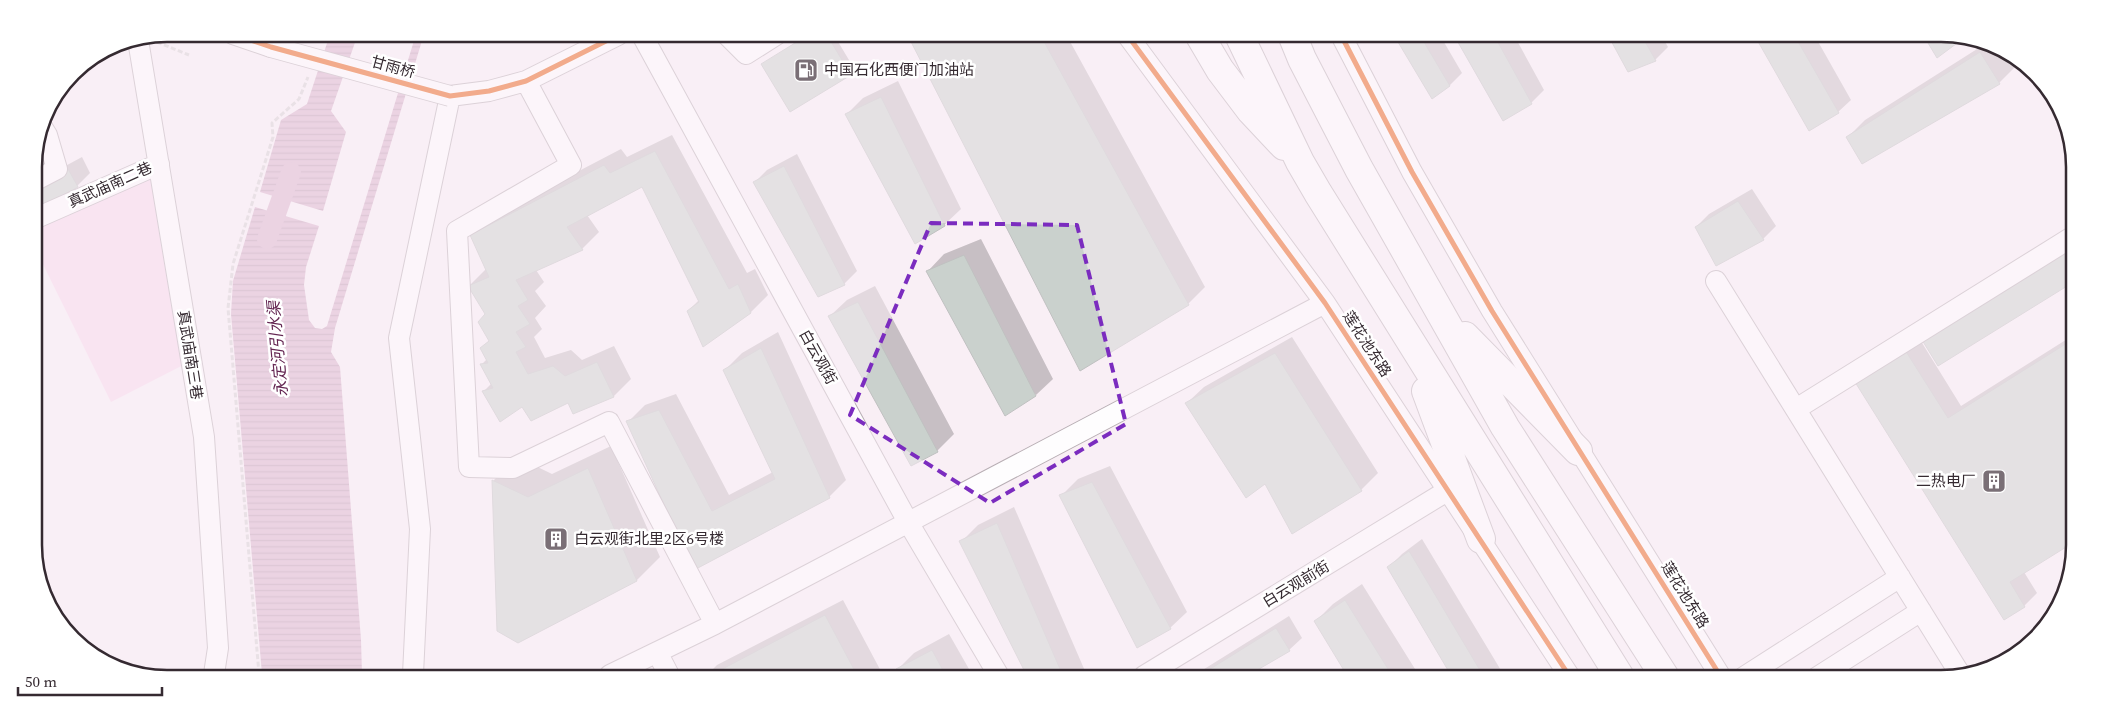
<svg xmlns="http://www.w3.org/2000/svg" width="2109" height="712" font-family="'Source Serif 4','Noto Sans SC',serif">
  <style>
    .park { fill: #f8d7ec }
    .water { fill: url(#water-rules) }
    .shadow { fill: #0003 }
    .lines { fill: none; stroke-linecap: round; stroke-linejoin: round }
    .canal { stroke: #d9b1cb; stroke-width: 20 }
    .building { fill: #cad1cd; stroke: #c0c1c1 }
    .minor-casing { stroke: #b8aeb4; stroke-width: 22 }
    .highway-casing { stroke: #b8aeb4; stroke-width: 30 }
    .path { stroke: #d6d1d3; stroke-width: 3; stroke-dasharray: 5 2.5; stroke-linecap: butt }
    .minor { stroke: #fefdfe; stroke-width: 20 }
    .highway { stroke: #fefdfe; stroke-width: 28 }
    .minor-bridge-casing { stroke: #b8aeb4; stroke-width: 22; stroke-linecap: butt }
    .minor-bridge { stroke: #fefdfe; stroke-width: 20 }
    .cycleway-casing { stroke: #fff; stroke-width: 8 }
    .cycleway { stroke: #e8590c; stroke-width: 5 }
    .marked { fill: none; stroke: #7b2cbf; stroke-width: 4; stroke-dasharray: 10 6; stroke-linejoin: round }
    .labels { text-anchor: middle; stroke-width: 5; stroke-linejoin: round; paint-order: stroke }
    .street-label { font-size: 15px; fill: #352a31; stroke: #fff }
    .poi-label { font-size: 15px; fill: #352a31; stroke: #fff; text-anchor: start }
    .water-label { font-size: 16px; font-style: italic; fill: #642652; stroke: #fff }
    .rim { fill: none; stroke: #352a31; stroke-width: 2.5 }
  </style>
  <defs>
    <pattern id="water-rules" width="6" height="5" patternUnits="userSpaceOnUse" patternTransform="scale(1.25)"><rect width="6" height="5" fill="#d9b1cb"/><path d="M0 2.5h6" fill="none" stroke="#bb98af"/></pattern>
  </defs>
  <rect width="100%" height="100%" fill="#f9eff5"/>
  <!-- park -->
  <path class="park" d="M 159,164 L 191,361 L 111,402 L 34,246 L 34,219 Z"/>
  <!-- water -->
  <path class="water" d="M 330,34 L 358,34 L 331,111 L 346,132 L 323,211 L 260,192 L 281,120 L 307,104 Z
    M 416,34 L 424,34 L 335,328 L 331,352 L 340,367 L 361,640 L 362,674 L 262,674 L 231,314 L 233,281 L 255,207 L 319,226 L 306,267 L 304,285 L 309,320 L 315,328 L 322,329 L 327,326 Z"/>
  <!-- shadow -->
  <path class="shadow" d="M 807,35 L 834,35 L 855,70 L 791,110 L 763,64 Z
    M 910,36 L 1067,36 L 1205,287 L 1188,304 L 1081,370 Z
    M 1396,37 L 1441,37 L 1462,73 L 1449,86 L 1432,98 Z
    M 1457,37 L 1515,37 L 1544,90 L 1531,103 L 1504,119 Z
    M 1610,37 L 1663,38 L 1668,47 L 1655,60 Z
    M 1758,38 L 1816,38 L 1851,100 L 1838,112 L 1809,129 Z
    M 1985,44 L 2013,61 L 2016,66 L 1999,83 L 1848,137 L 1865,120 Z
    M 898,81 L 961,209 L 944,225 L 846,115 L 863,98 Z
    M 672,135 L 747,273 L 755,269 L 768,295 L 751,312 L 703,345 L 688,311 L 699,300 L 642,185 L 587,215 L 599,232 L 582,249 L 536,270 L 544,282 L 535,291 L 546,306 L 535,318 L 542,329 L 534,337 L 545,358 L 571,350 L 582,360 L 614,346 L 631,379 L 614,396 L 573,412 L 569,401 L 522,405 L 484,391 L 492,383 L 482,364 L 487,359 L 481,348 L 490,340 L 487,314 L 469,286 L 486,269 L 472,235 L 489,218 L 621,149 L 627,157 Z
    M 797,154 L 857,271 L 844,284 L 754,183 L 767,170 Z
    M 82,157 L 90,173 L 77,186 L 34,209 L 34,183 Z
    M 1752,189 L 1776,226 L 1763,239 L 1696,227 L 1709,214 Z
    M 981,239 L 1053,379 L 1036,395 L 928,271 L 944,254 Z
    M 875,286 L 954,434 L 937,451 L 830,316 L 847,300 Z
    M 778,332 L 846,480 L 829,497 L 696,567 L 628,422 L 645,405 L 676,394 L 729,495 L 773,472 L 725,370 L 742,353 Z
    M 2072,336 L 2071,543 L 2024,572 L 2037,593 L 2024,606 L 2005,618 L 1856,382 L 1919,338 L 1961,406 Z
    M 1292,337 L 1378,473 L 1361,490 L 1266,482 L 1187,403 L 1204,387 Z
    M 611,446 L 660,557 L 637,580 L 518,642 L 498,630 L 494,480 L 517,457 L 552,474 Z
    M 1110,466 L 1187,612 L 1170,628 L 1061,496 L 1078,479 Z
    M 1014,507 L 1085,671 L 1080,676 L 1028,676 L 961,542 L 978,525 Z
    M 1422,539 L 1505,677 L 1454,677 L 1389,567 L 1402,554 Z
    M 1362,584 L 1420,677 L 1349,677 L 1316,621 L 1333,604 Z
    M 843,600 L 883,675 L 707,675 L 717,665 Z
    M 1289,616 L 1302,638 L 1289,650 L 1244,676 L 1193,676 Z
    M 949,634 L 973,676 L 900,675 L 897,670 L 914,653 Z"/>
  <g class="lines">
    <!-- canal -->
    <path class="canal" d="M 267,239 L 291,172"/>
  </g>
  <!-- building -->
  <path class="building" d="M 808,35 L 827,35 L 851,75 L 790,112 L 761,64 Z
    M 908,36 L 1042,38 L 1189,305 L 1080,371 Z
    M 1395,37 L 1421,37 L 1450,86 L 1432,99 Z
    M 1455,37 L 1495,37 L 1532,104 L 1503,121 Z
    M 1609,37 L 1643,38 L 1656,61 L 1628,72 Z
    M 1756,38 L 1796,38 L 1839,113 L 1809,131 Z
    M 1925,38 L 1964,38 L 1937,58 Z
    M 1980,52 L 2000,84 L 1862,164 L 1846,137 Z
    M 881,97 L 945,226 L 915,244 L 845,114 Z
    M 655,151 L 729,289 L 738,284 L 751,313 L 703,347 L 687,311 L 699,302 L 642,187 L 567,227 L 583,250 L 516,280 L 528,300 L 518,306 L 530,324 L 516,332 L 526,347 L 516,352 L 528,374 L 553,366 L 565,376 L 597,362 L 614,397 L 573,414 L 568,403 L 531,421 L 522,407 L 500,422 L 482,391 L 493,388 L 480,364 L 488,363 L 480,348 L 489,341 L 478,322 L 485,314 L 468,286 L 489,277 L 470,235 L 604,165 L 610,173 Z
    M 784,166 L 845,285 L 818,297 L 753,182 Z
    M 68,169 L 78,187 L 34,211 L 34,188 Z
    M 1738,201 L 1764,240 L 1716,266 L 1695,227 Z
    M 2072,246 L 2072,283 L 1938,366 L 1922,340 Z
    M 964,255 L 1036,396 L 1005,416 L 926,271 Z
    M 858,302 L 938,452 L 911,466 L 828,316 Z
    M 2072,340 L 2071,544 L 2010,582 L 2025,607 L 2004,620 L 1855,382 L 1905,350 L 1948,418 Z
    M 761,348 L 830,498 L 696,569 L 688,557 L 626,421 L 659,410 L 712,511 L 775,479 L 723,370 Z
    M 1275,353 L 1362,491 L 1292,534 L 1265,484 L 1246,498 L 1185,403 Z
    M 588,468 L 637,581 L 518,643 L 497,631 L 492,480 L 528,497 Z
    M 1092,482 L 1171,629 L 1137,648 L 1059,495 Z
    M 997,523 L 1063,676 L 1027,676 L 959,541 Z
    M 1409,551 L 1484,677 L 1452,677 L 1387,567 Z
    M 1345,600 L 1393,677 L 1348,677 L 1314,621 Z
    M 825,615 L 857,675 L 711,675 Z
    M 1276,628 L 1290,651 L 1247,676 L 1199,676 Z
    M 932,650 L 946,676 L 899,675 L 896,669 Z"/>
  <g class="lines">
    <!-- minor casing -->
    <g class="minor-casing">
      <path id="minor" d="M 233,34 L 271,47
        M 642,35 L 908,522 L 999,676
        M 727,35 L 746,54 L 776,35
        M 1128,36 L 1325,303 L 1570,677
        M 1342,37 L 1412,172 L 1492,311 L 1721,677
        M 138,40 L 204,437 L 218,648 L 214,674
        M 526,81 L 571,165 L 457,231 L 469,467 L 513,468 L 609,422 L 715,624
        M 34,181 L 57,169 L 47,135 L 42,127
        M 34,219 L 159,164
        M 1716,281 L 1960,674
        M 1796,409 L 2072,237
        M 657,652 L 669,675
        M 413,674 L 420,529 L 399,338 L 450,96 L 489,91 L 526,81 L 618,35
        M 610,675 L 715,624 L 1325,303
        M 1144,676 L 1447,491
        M 1744,677 L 1900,577
        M 1816,678 L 1921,611"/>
    </g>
    <!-- highway casing -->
    <g class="highway-casing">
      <path id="highway" d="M 1200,36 L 1220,70 L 1251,111 L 1284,146
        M 1240,37 L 1300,162 L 1318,193 L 1620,677
        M 1293,37 L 1302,59 L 1359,169 L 1505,427 L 1665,677
        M 1465,336 L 1578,451
        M 1426,391 L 1481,539"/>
    </g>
    <!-- path -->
    <path class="path" d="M 157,42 L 189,55
      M 259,674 L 228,308 L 233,264 L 273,137 L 272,123 L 299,99 L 308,77"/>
    <!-- minor -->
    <use href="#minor" class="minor"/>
    <!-- highway -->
    <use href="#highway" class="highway"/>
    <!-- minor-bridge casing -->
    <g class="minor-bridge-casing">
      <path id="minor-bridge" d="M 271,47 L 450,96"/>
    </g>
    <!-- minor-bridge -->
    <use href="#minor-bridge" class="minor-bridge"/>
    <!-- cycleway casing -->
    <g class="cycleway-casing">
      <path id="cycleway" d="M 233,34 L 271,47 L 450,96 L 489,91 L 526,81 L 618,35
        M 1128,36 L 1325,303 L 1570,677
        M 1342,37 L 1412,172 L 1492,311 L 1721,677"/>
    </g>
    <!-- cycleway -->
    <use href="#cycleway" class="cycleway"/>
  </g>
  <!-- marked area -->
  <path d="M0 0H2109V712H0ZM 931,223 L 1077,225 L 1126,424 L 990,503 L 850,415 Z" fill="#f9eff5" fill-opacity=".55" fill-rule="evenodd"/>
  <path class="marked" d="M 931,223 L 1077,225 L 1126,424 L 990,503 L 850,415 Z"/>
  <!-- icons -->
  <defs>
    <g id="fuel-square" transform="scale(1.25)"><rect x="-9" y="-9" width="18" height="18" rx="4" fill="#7a6f76" stroke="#fff"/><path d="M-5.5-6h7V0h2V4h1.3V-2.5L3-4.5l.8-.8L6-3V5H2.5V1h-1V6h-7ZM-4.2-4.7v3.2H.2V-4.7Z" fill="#fff"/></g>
    <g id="building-square" transform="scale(1.25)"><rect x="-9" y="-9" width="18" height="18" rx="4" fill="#7a6f76" stroke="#fff"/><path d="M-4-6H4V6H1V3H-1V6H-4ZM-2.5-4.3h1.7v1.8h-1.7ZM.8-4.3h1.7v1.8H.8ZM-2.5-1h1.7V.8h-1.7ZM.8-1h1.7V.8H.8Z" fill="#fff"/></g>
  </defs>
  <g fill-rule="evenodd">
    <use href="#fuel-square" x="806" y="70"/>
    <use href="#building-square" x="1994" y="481"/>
    <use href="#building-square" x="556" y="539"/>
  </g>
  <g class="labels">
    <!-- street labels -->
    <g class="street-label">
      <text transform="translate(393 67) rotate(15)" y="5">甘雨桥</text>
      <text transform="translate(110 185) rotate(-24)" y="5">真武庙南二巷</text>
      <text transform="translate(1367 344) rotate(57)" y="5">莲花池东路</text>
      <text transform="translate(190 355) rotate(81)" y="5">真武庙南三巷</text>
      <text transform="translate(818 357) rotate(61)" y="5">白云观街</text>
      <text transform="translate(1296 584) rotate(-31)" y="5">白云观前街</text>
      <text transform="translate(1685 595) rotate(58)" y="5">莲花池东路</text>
    </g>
    <!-- poi labels -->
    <g class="poi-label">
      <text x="824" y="75">中国石化西便门加油站</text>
      <text x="1976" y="486" text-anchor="end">二热电厂</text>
      <text x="574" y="544">白云观街北里2区6号楼</text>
    </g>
    <!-- water labels -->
    <g class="water-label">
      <text transform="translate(277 349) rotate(-95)" y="6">永定河引水渠</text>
    </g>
  </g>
  <!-- crop -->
  <path d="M0 0H2109V712H0ZM167 42H1941A125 125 0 0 1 2066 167V545A125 125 0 0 1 1941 670H167A125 125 0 0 1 42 545V167A125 125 0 0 1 167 42Z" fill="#fff" fill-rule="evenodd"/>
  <path class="rim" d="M167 42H1941A125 125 0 0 1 2066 167V545A125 125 0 0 1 1941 670H167A125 125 0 0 1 42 545V167A125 125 0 0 1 167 42Z"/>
  <!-- scale -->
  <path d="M18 687v8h144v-8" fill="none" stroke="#352a31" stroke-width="2.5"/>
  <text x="25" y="687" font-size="15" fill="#352a31" stroke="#ffffff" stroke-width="4" paint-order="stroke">50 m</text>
</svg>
